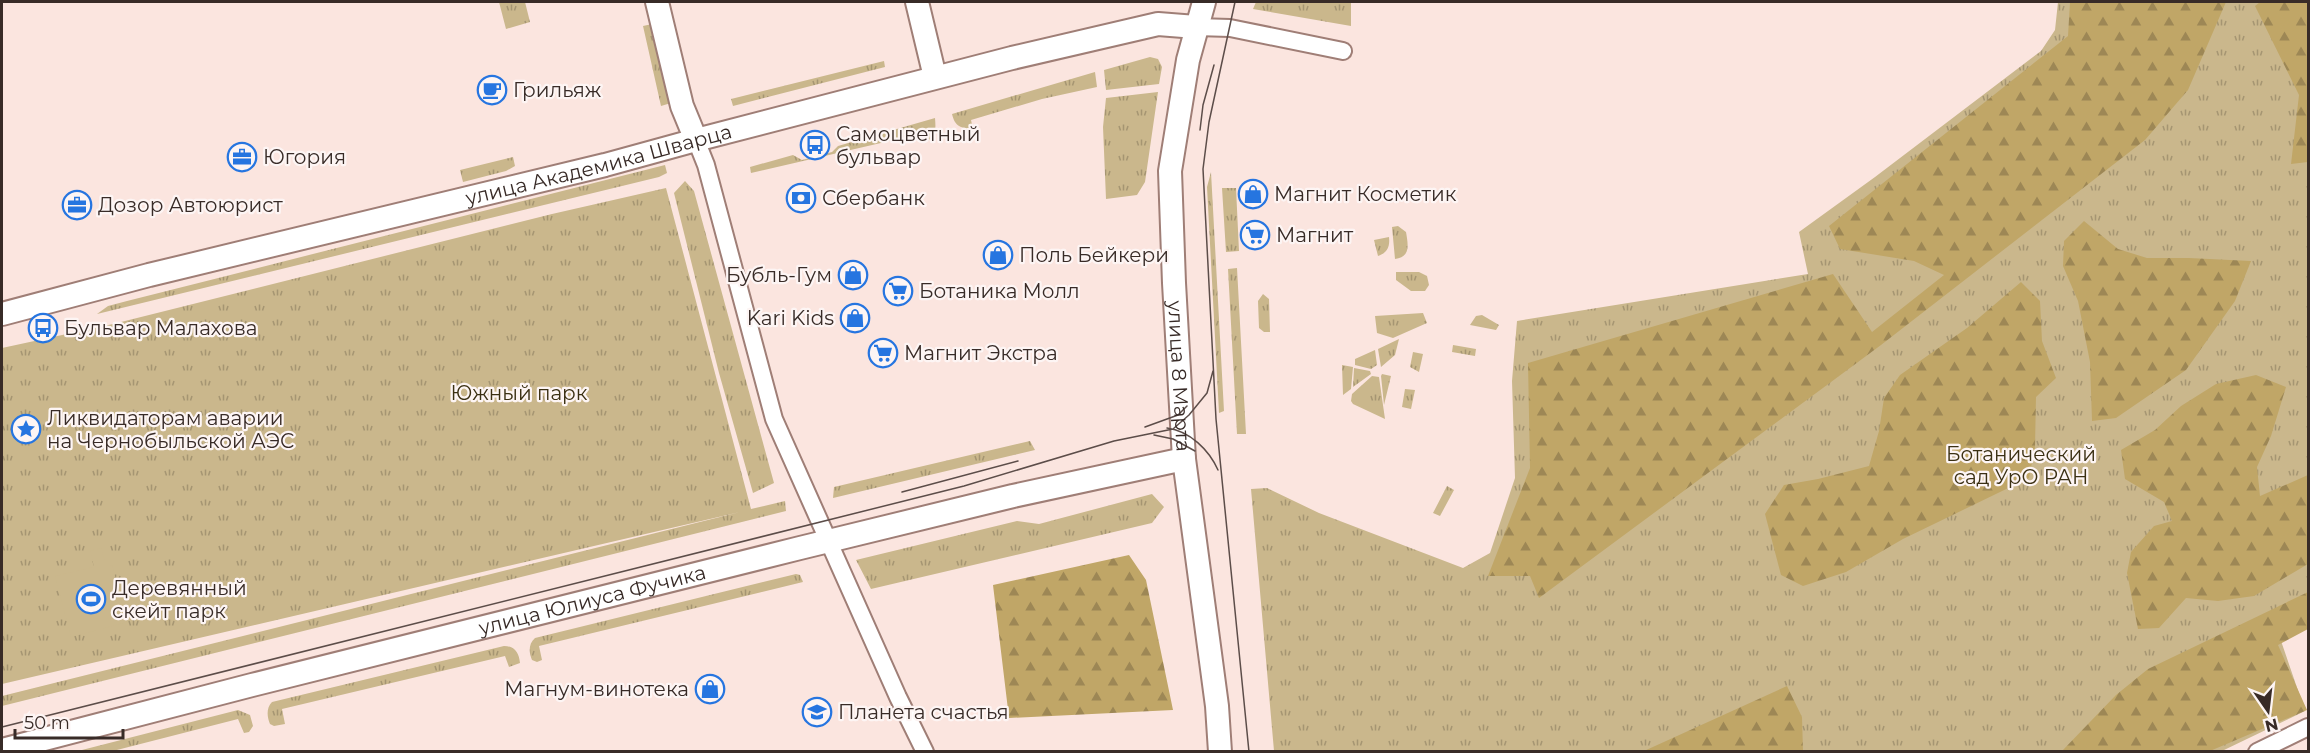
<svg xmlns="http://www.w3.org/2000/svg" width="2310" height="753" font-family="Montserrat,sans-serif">
  <style>
    .grass { fill: url(#grass-tufts) }
    .forest { fill: url(#forest-firs) }
    .garden { fill: #cab78c }
    .lines { fill: none; stroke-linecap: round; stroke-linejoin: round }
    .street-casing { stroke: #9f7e76; stroke-width: 20 }
    .secondary-casing { stroke: #9f7e76; stroke-width: 26 }
    .street { stroke: #fff; stroke-width: 16 }
    .secondary { stroke: #fff; stroke-width: 22 }
    .tram { stroke: #5c4d49; stroke-width: 1.5 }
    .labels { text-anchor: middle; stroke-width: 4.5; stroke-linejoin: round; paint-order: stroke }
    .poi-label { font-size: 20px; fill: #382b27; stroke: #fdf5f4; text-anchor: start }
    .street-label { font-size: 20px; fill: #382b27; stroke: #fdf5f4 }
    .park-label { font-size: 20px; fill: #3b3013; stroke: #fdf5f4 }
  </style>
  <defs>
    <pattern id="grass-tufts" width="24" height="20" patternUnits="userSpaceOnUse" patternTransform="scale(1.5)"><rect width="24" height="20" fill="#cab78c"/><path d="M3 7l-1-3M5 7V3M7 7l1-3M15 17l-1-3M17 17v-4M19 17l1-3" fill="none" stroke="#a59572"/></pattern>
    <pattern id="forest-firs" width="22" height="20" patternUnits="userSpaceOnUse" patternTransform="scale(1.5)"><rect width="22" height="20" fill="#c0a667"/><path d="M5 1l3.5 6h-7zM16 11l3.5 6h-7z" fill="#9d8755"/></pattern>
  </defs>
  <rect width="100%" height="100%" fill="#fbe5df"/>
  <!-- grass -->
  <path class="grass" d="M 499,2 L 525,2 L 530,22 L 506,29 Z
    M 1256,2 L 1351,2 L 1351,26 L 1253,9 Z
    M 2058,2 L 2308,2 L 2308,624 L 2280,638 L 2305,711 L 2222,751 L 1274,751 L 1251,489 L 1267,488 L 1319,513 L 1463,568 L 1490,553 L 1515,478 L 1512,381 L 1517,321 L 1808,274 L 1799,232 L 1875,177 L 2041,51 L 2055,30 Z
    M 652,24 L 671,103 L 661,106 L 643,26 Z
    M 1150,57 L 1158,59 L 1162,67 L 1159,84 L 1106,90 L 1104,70 Z
    M 884,61 L 885,67 L 733,106 L 731,99 Z
    M 1095,72 L 1097,87 L 1042,99 L 971,120 L 973,129 C 961,128 955,127 952,114 Z
    M 1158,92 L 1145,182 L 1137,195 L 1106,199 L 1103,127 L 1106,98 Z
    M 935,118 C 936,130 936,136 926,142 L 924,133 L 751,173 L 750,167 L 793,155 L 802,160 L 832,152 L 838,146 Z
    M 513,157 L 515,166 L 506,171 L 463,182 L 460,170 Z
    M 665,165 L 667,173 L 659,177 L 97,314 L 108,306 L 127,301 Z
    M 1211,172 L 1224,411 L 1219,413 L 1207,187 Z
    M 685,181 L 694,191 L 774,483 L 753,493 L 719,373 L 674,193 Z
    M 666,188 L 751,509 L 785,501 L 786,511 L 2,706 L 2,696 L 740,512 L 2,684 L 2,348 L 113,324 L 552,214 Z
    M 1222,188 L 1236,188 L 1239,251 L 1226,252 Z
    M 1398,226 L 1406,232 C 1408,244 1411,257 1395,259 L 1392,227 Z
    M 1389,237 C 1390,246 1388,253 1378,256 L 1374,240 Z
    M 1237,268 L 1246,434 L 1237,434 L 1228,269 Z
    M 1396,272 L 1419,272 L 1427,276 L 1429,285 L 1425,291 L 1411,291 L 1396,280 Z
    M 1263,294 L 1269,299 L 1270,332 L 1264,332 L 1259,328 L 1258,301 Z
    M 1423,313 L 1427,323 L 1393,338 L 1377,333 L 1375,316 Z
    M 1482,315 L 1499,325 L 1496,330 L 1470,325 L 1476,316 Z
    M 1399,339 L 1395,355 L 1381,367 L 1378,349 Z
    M 1453,345 L 1476,349 L 1475,356 L 1452,352 Z
    M 1375,350 L 1377,365 L 1371,369 L 1355,365 L 1355,359 Z
    M 1413,352 L 1423,354 L 1419,372 L 1410,367 Z
    M 1342,365 L 1353,367 L 1351,389 L 1343,395 Z
    M 1354,368 L 1370,371 L 1371,374 L 1353,387 Z
    M 1382,374 L 1391,376 L 1384,405 L 1381,376 Z
    M 1372,376 L 1379,377 L 1385,419 L 1353,404 L 1351,401 L 1352,394 Z
    M 1405,389 L 1415,390 L 1411,409 L 1402,407 Z
    M 1030,441 L 1035,450 L 833,498 L 834,487 Z
    M 1447,486 L 1454,490 L 1440,516 L 1433,513 Z
    M 1152,494 L 1164,507 L 1152,523 L 871,589 L 856,560 L 1017,521 L 1039,524 Z
    M 796,574 L 800,575 L 803,582 L 539,646 L 542,660 L 537,662 L 532,660 C 529,653 528,644 535,638 Z
    M 504,646 C 515,646 519,653 520,663 L 509,667 L 505,656 L 282,709 L 285,724 L 274,726 L 270,724 C 267,717 266,708 272,702 Z
    M 238,710 L 250,715 L 253,726 L 249,732 L 244,733 L 238,719 L 113,751 L 78,751 Z"/>
  <!-- forest -->
  <path class="forest" d="M 2070,2 L 2226,2 L 2188,90 L 2145,140 L 1881,345 L 1539,598 L 1530,576 L 1488,576 L 1530,468 L 1528,363 L 1833,274 L 1872,332 L 1944,275 L 1914,261 L 1840,249 L 1829,226 L 2068,36 Z
    M 2260,2 L 2308,2 L 2308,162 L 2291,164 L 2299,95 L 2255,6 Z
    M 2084,221 L 2118,249 L 2147,258 L 2189,258 L 2251,261 L 2235,301 L 2186,370 L 2116,418 L 2092,421 L 2090,362 L 2078,301 L 2063,266 L 2064,241 Z
    M 2021,282 L 2040,301 L 2042,341 L 2056,378 L 2036,397 L 2035,447 L 2029,478 L 1903,539 L 1846,572 L 1803,586 L 1781,575 L 1765,514 L 1784,485 L 1818,479 L 1869,466 L 1879,431 L 1884,398 L 1900,375 L 1967,328 Z
    M 2256,375 L 2286,387 L 2271,436 L 2257,467 L 2260,496 L 2308,475 L 2308,564 L 2254,596 L 2218,601 L 2186,598 L 2159,628 L 2138,629 L 2127,573 L 2131,552 L 2154,526 L 2172,521 L 2164,502 L 2125,479 L 2121,450 L 2155,430 L 2181,406 L 2216,384 Z
    M 1129,555 L 1146,580 L 1173,710 L 1009,718 L 993,585 Z
    M 2308,592 L 2308,629 L 2278,645 L 2307,710 L 2210,751 L 2062,751 L 2116,695 L 2148,669 Z
    M 1787,686 L 1802,717 L 1803,751 L 1644,751 Z"/>
  <!-- garden -->
  <path class="garden" d="M 101,548 L 106,566 L 112,565 L 127,622 L 71,637 L 55,576 L 94,567 L 90,551 Z"/>
  <g class="lines">
    <!-- street casing -->
    <g class="street-casing">
      <path id="street" d="M 1196,27 L 1230,28 L 1343,51
        M 696,140 L 706,165 L 774,419 L 898,697 L 925,752
        M 2257,752 L 2308,727"/>
    </g>
    <!-- secondary casing -->
    <g class="secondary-casing">
      <g id="secondary">
        <path d="M 657,2 L 682,106 L 696,140"/>
        <path d="M 917,2 L 935,77"/>
        <path id="s1" d="M 1204,2 L 1188,60 L 1170,171 L 1174,283 L 1184,459 L 1217,706 L 1220,752"/>
        <path id="s2" d="M 2,314 L 149,275 L 605,165 L 696,140 L 1012,58 L 1158,24 L 1196,27"/>
        <path id="s3" d="M 2,750 L 252,685 L 800,548 L 1013,496 L 1184,459"/>
      </g>
    </g>
    <!-- street -->
    <use href="#street" class="street"/>
    <!-- secondary -->
    <use href="#secondary" class="secondary"/>
    <!-- tram -->
    <path class="tram" d="M 1235,2 L 1209,122 L 1203,169 L 1216,419 L 1249,752
      M 1200,130 L 1203,105 L 1214,65
      M 1145,427 L 1178,415 L 1187,406
      M 1167,428 C 1190,431 1209,450 1218,470
      M 1154,435 L 1173,439 L 1195,451
      M 902,492 L 1018,461
      M 2,727 L 964,486 L 1114,441 L 1173,429 L 1189,415 L 1207,393 L 1213,371"/>
  </g>
  <!-- icons -->
  <defs>
    <g id="cafe-ring" transform="scale(1.5)"><circle r="9.5" fill="#fdf5f4" stroke="#2675e0" stroke-width="1.5"/><path d="M-5.5-4.5H6V0H3Q3 3.5 0 3.5H-2.5Q-5.5 3.5-5.5 0ZM3-3.2v2h1.7v-2ZM-6 4.5H4V6H-6Z" fill="#2675e0"/></g>
    <g id="bus-ring" transform="scale(1.5)"><circle r="9.5" fill="#fdf5f4" stroke="#2675e0" stroke-width="1.5"/><path d="M-5-6H5V4H4V6H2V4H-2V6H-4V4H-5ZM-3.5-4V0h7V-4ZM-3.5 1.2v1.5H-2V1.2ZM2 1.2v1.5H3.5V1.2Z" fill="#2675e0"/></g>
    <g id="office-ring" transform="scale(1.5)"><circle r="9.5" fill="#fdf5f4" stroke="#2675e0" stroke-width="1.5"/><path d="M-6-3h4V-5.5h4V-3h4V5H-6ZM-1-4.5V-3h2v-1.5ZM-6 0V1H6V0Z" fill="#2675e0"/></g>
    <g id="shop-ring" transform="scale(1.5)"><circle r="9.5" fill="#fdf5f4" stroke="#2675e0" stroke-width="1.5"/><path d="M-5-2.5h2.3a2.7 3.5 0 0 1 5.4 0H5L5.5 6h-11ZM-1.5-2.5h3a1.5 2.3 0 0 0-3 0Z" fill="#2675e0"/></g>
    <g id="bank-ring" transform="scale(1.5)"><circle r="9.5" fill="#fdf5f4" stroke="#2675e0" stroke-width="1.5"/><path d="M-6-4H6V4H-6ZM0-2.3a2.3 2.3 0 1 0 0 4.6a2.3 2.3 0 1 0 0-4.6Z" fill="#2675e0"/></g>
    <g id="supermarket-ring" transform="scale(1.5)"><circle r="9.5" fill="#fdf5f4" stroke="#2675e0" stroke-width="1.5"/><path d="M-6-5.5h2.5l.6 2H6L4.5 2H-2.5L-4.4-4H-6ZM-1.5 3.2a1.3 1.3 0 1 0 .1 0ZM3 3.2a1.3 1.3 0 1 0 .1 0Z" fill="#2675e0"/></g>
    <g id="sight-ring" transform="scale(1.5)"><circle r="9.5" fill="#fdf5f4" stroke="#2675e0" stroke-width="1.5"/><path d="M0-6L1.8-2.2L6-1.7L2.9 1.2L3.7 5.4L0 3.3L-3.7 5.4L-2.9 1.2L-6-1.7L-1.8-2.2Z" fill="#2675e0"/></g>
    <g id="stadium-ring" transform="scale(1.5)"><circle r="9.5" fill="#fdf5f4" stroke="#2675e0" stroke-width="1.5"/><path d="M0-5a6.5 5 0 1 0 0 10a6.5 5 0 1 0 0-10ZM-3.5-1.8h7v3.6h-7Z" fill="#2675e0"/></g>
    <g id="school-ring" transform="scale(1.5)"><circle r="9.5" fill="#fdf5f4" stroke="#2675e0" stroke-width="1.5"/><path d="M0-5L7-2L0 1L-7-2ZM-4 1L0 2.5L4 1V4Q0 6-4 4Z" fill="#2675e0"/></g>
  </defs>
  <g fill-rule="evenodd">
    <use href="#cafe-ring" x="492" y="90"/>
    <use href="#bus-ring" x="815" y="145"/>
    <use href="#office-ring" x="242" y="157"/>
    <use href="#shop-ring" x="1253" y="194"/>
    <use href="#bank-ring" x="801" y="198"/>
    <use href="#office-ring" x="77" y="205"/>
    <use href="#supermarket-ring" x="1255" y="235"/>
    <use href="#shop-ring" x="998" y="255"/>
    <use href="#shop-ring" x="853" y="275"/>
    <use href="#supermarket-ring" x="898" y="291"/>
    <use href="#shop-ring" x="855" y="318"/>
    <use href="#bus-ring" x="43" y="328"/>
    <use href="#supermarket-ring" x="883" y="353"/>
    <use href="#sight-ring" x="26" y="429"/>
    <use href="#stadium-ring" x="91" y="599"/>
    <use href="#shop-ring" x="710" y="689"/>
    <use href="#school-ring" x="817" y="712"/>
  </g>
  <g class="labels">
    <!-- poi labels -->
    <g class="poi-label">
      <text x="513" y="97">Грильяж</text>
      <text x="836" y="141">Самоцветный<tspan x="836" dy="23">бульвар</tspan></text>
      <text x="263" y="164">Югория</text>
      <text x="1274" y="201">Магнит Косметик</text>
      <text x="822" y="205">Сбербанк</text>
      <text x="98" y="212">Дозор Автоюрист</text>
      <text x="1276" y="242">Магнит</text>
      <text x="1019" y="262">Поль Бейкери</text>
      <text x="832" y="282" text-anchor="end">Бубль-Гум</text>
      <text x="919" y="298">Ботаника Молл</text>
      <text x="834" y="325" text-anchor="end">Kari Kids</text>
      <text x="64" y="335">Бульвар Малахова</text>
      <text x="904" y="360">Магнит Экстра</text>
      <text x="47" y="425">Ликвидаторам аварии<tspan x="47" dy="23">на Чернобыльской АЭС</tspan></text>
      <text x="112" y="595">Деревянный<tspan x="112" dy="23">скейт парк</tspan></text>
      <text x="689" y="696" text-anchor="end">Магнум-винотека</text>
      <text x="838" y="719">Планета счастья</text>
    </g>
    <!-- street labels -->
    <g class="street-label">
      <text dy="7" stroke="none"><textPath href="#s2" startOffset="615">улица Академика Шварца</textPath></text>
      <text dy="7" stroke="none"><textPath href="#s1" startOffset="378">улица 8 Марта</textPath></text>
      <text dy="7" stroke="none"><textPath href="#s3" startOffset="609">улица Юлиуса Фучика</textPath></text>
    </g>
    <!-- park labels -->
    <g class="park-label">
      <text x="519" y="400">Южный парк</text>
      <text x="2021" y="461">Ботанический<tspan x="2021" dy="23">сад УрО РАН</tspan></text>
    </g>
  </g>
  <!-- border -->
  <rect width="2310" height="753" fill="none" stroke="#382b27" stroke-width="6"/>
  <!-- north arrow -->
  <g transform="translate(2268 711) rotate(166)" stroke="#fdf5f4" stroke-width="4.5" paint-order="stroke">
  <path d="M0-4.5L10 22L0 15L-10 22Z" fill="#382b27"/>
  <text y="-9" font-size="16" font-weight="bold" text-anchor="middle" fill="#382b27">N</text>
  </g>
  <!-- scale -->
  <path d="M15 729v9h108v-9" fill="none" stroke="#382b27" stroke-width="3"/>
  <text x="24" y="729" font-size="18" fill="#382b27" stroke="#fdf5f4" stroke-width="4.5" paint-order="stroke">50 m</text>
</svg>
